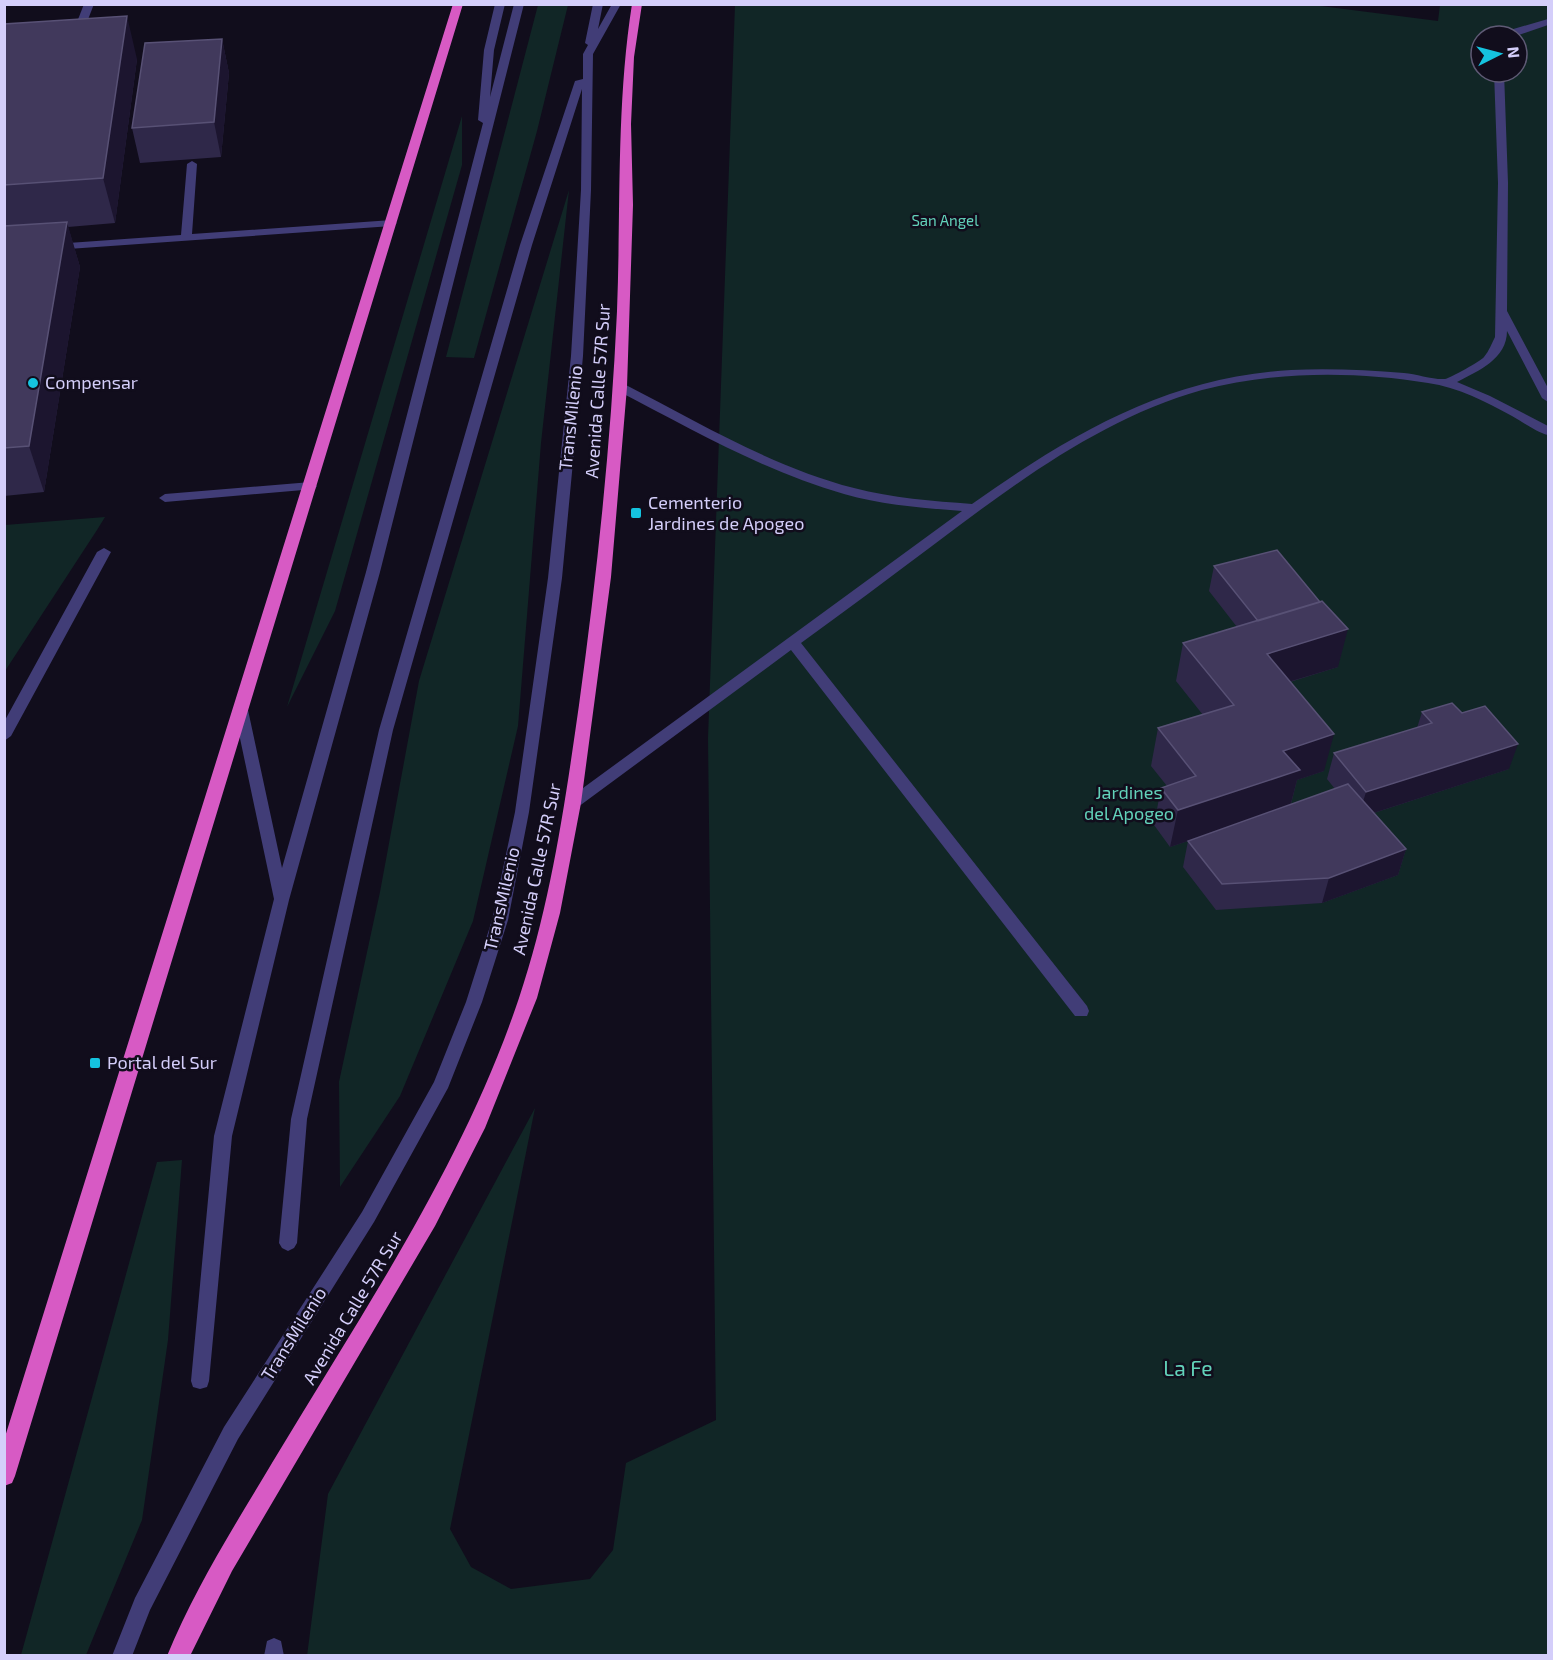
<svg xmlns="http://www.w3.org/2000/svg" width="1553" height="1660" font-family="'Exo 2',sans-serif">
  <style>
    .green { fill: #112626; fill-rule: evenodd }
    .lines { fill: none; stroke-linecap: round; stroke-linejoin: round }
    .service { fill: #413d77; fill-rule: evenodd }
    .minor { fill: #413d77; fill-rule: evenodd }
    .trunk { fill: #d75ac4; fill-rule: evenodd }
    .wall { fill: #2f2849 }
    .shaded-wall { fill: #1c152f }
    .building { fill: #41395c; stroke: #585175; stroke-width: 1.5 }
    .poi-dot { fill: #15c3df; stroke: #110d1c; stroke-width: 2 }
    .labels { text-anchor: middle; stroke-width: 5; stroke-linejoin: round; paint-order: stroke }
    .far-park-label { font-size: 15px; fill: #62d2ba; stroke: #110d1c }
    .poi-label { font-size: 18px; fill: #d4cefa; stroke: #110d1c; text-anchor: start }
    .street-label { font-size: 18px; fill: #d4cefa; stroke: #110d1c }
    .park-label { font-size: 18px; fill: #62d2ba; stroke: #110d1c }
    .near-park-label { font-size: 21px; fill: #62d2ba; stroke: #110d1c }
  </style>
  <rect width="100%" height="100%" fill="#110d1c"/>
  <!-- green -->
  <path class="green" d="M 1305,4 L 1438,21 L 1440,5 L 1548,5 L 1548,1655 L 307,1656 L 328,1494 L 535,1108 L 450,1529 L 471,1567 L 511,1589 L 590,1579 L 613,1550 L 626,1463 L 716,1420 L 708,738 L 735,5 ZM 1481,36 L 1517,36 L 1517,72 L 1481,72 Z
    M 538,5 L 568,5 L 537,131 L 474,358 L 446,357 Z
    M 462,116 L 462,165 L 335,611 L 287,707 Z
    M 569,190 L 541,443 L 518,726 L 473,921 L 400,1096 L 340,1187 L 339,1082 L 380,892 L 419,681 Z
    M 105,517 L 97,530 L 5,671 L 5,525 Z
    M 182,1160 L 168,1340 L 142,1520 L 86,1655 L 21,1655 L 157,1162 Z"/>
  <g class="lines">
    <!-- service -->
    <path class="service" d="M 495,4 L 505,4 L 494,50 L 490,97 L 514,4 L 524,4 L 380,572 L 289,900 L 232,1136 L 209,1381 L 207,1387 L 200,1389 L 193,1387 L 191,1381 L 214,1136 L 274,899 L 234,710 L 241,705 L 248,710 L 282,868 L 366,572 L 483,123 L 478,120 L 484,50 Z
      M 593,4 L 603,4 L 598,29 L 612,4 L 621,4 L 593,54 L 591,190 L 583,356 L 562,578 L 529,812 L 508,920 L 482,1002 L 448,1088 L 374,1222 L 238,1439 L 150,1610 L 132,1656 L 112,1656 L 135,1598 L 224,1427 L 362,1212 L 434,1082 L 466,1002 L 492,920 L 515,812 L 548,578 L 571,356 L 581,190 L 582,89 L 532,245 L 393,730 L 307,1119 L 297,1243 L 294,1248 L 288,1251 L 282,1248 L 279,1243 L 291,1119 L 379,730 L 520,245 L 575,81 L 583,79 L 583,54 L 588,45 L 585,43 Z
      M 1548,19 L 1548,25 L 1516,36 L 1506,36 L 1510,30 Z
      M 1494,72 L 1504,72 L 1508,183 L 1507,311 L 1548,388 L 1548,402 L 1542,398 L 1507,331 C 1507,359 1478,371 1457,382 L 1490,396 L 1548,426 L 1548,435 C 1536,432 1523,422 1512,416 C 1486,402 1458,387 1428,383 C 1356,371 1273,371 1202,390 C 1102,418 1014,484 932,546 C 888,579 845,611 801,643 L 1087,1006 L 1089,1011 L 1087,1016 L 1075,1016 L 791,650 L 578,807 L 568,807 L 566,803 L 568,799 L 962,511 C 923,508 883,505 844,494 C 763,471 690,428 616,390 L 616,384 L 624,384 C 698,422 772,467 854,488 C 892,498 933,501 972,504 C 1071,434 1167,377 1291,370 C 1328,368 1367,370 1404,373 C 1416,374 1434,380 1445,379 C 1450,378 1481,361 1484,357 C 1489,351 1492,343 1495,337 L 1498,183 Z
      M 192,161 L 197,164 L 192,234 L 392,220 L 397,223 L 392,226 L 54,250 L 48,247 L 54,244 L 181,235 L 187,164 Z
      M 311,482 L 317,486 L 315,489 L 165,502 L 159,498 L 165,494 Z
      M 104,548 L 111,552 L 11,736 L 4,741 L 4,722 L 97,552 Z
      M 274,1638 L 281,1641 L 284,1656 L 264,1656 L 267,1641 Z"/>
    <!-- minor -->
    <path class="minor" d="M 84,4 L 94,4 L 82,35 L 74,37 L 72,35 Z"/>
    <!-- trunk -->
    <path class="trunk" d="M 453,4 L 463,4 L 15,1476 L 12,1483 L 4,1486 L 4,1440 Z
      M 632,4 L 642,4 L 634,57 L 631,124 L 633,205 L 627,387 L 611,577 L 581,803 L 560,913 L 537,998 L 485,1128 L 435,1226 L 232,1571 L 190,1656 L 167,1656 C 195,1588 235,1525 272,1463 C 362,1313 463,1165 519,998 C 551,903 565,803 579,705 C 597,574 611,443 617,311 C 621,209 616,106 632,4 Z"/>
  </g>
  <!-- wall -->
  <path class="wall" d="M 4,24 L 137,59 L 115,223 L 68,227 L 80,267 L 44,492 L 4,496 Z
    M 222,39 L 229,73 L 221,157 L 140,163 L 132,128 Z
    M 1214,566 L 1338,667 L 1290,682 L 1324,771 L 1297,780 L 1291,804 L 1335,789 L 1327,779 L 1334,753 L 1417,728 L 1422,712 L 1509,769 L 1374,813 L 1406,849 L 1398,875 L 1322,903 L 1216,910 L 1183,867 L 1188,841 L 1170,847 L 1154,825 L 1161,788 L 1167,786 L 1151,766 L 1158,728 L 1203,715 L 1176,681 L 1183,643 L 1237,627 L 1209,591 Z"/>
  <!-- shaded-wall -->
  <path class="shaded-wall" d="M 127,16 L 137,59 L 115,223 L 103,178 Z
    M 222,39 L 229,73 L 221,157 L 214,122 Z
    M 67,222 L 80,267 L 44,492 L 29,446 Z
    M 1348,629 L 1338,667 L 1258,691 L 1267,654 Z
    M 1334,734 L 1324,771 L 1297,780 L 1290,807 L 1170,847 L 1178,810 L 1283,751 Z
    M 1518,744 L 1509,769 L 1358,818 L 1366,792 Z
    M 1406,849 L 1398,875 L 1322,903 L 1329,878 Z"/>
  <!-- building -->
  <path class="building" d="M 127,16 L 103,178 L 4,185 L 4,24 Z
    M 222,39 L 214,122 L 132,128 L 145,43 Z
    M 67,222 L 29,446 L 4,448 L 4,226 Z
    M 1277,550 L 1320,602 L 1258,621 L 1214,566 Z
    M 1322,601 L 1348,629 L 1267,654 L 1334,734 L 1283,751 L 1300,770 L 1178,810 L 1161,788 L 1196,776 L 1158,728 L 1234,705 L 1183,643 Z
    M 1452,703 L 1462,713 L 1485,706 L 1518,744 L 1366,792 L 1334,753 L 1432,723 L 1422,712 Z
    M 1348,784 L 1406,849 L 1329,878 L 1222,884 L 1188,841 Z"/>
  <!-- markers -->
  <g class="poi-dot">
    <circle cx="33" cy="383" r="6"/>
    <rect x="630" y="507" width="12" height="12" rx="3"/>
    <rect x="89" y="1057" width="12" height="12" rx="3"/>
  </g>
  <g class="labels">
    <!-- far-park labels -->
    <g class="far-park-label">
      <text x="945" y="226">San Angel</text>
    </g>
    <!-- poi labels -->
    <g class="poi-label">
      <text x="45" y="389">Compensar</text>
      <text x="648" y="509">Cementerio<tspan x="648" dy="21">Jardines de Apogeo</tspan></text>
      <text x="107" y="1069">Portal del Sur</text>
    </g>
    <!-- street labels -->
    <g class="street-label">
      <text transform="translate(598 391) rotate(-86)" y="6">Avenida Calle 57R Sur</text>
      <text transform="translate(571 418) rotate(-84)" y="6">TransMilenio</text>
      <text transform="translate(537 869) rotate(-78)" y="6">Avenida Calle 57R Sur</text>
      <text transform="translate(502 899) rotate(-77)" y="6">TransMilenio</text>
      <text transform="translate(353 1308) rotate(-59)" y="6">Avenida Calle 57R Sur</text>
      <text transform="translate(294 1334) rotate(-58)" y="6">TransMilenio</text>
    </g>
    <!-- park labels -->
    <g class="park-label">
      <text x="1129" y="799">Jardines<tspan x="1129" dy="21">del Apogeo</tspan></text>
    </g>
    <!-- near-park labels -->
    <g class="near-park-label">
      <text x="1188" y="1376">La Fe</text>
    </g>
  </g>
  <!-- border -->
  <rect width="1553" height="1660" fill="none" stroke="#d4cefa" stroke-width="12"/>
  <!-- north arrow -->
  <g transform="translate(1499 54) rotate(84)"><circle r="28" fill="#110d1c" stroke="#5f5a75" stroke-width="1.5"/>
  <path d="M0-4.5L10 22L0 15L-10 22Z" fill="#15c3df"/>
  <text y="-9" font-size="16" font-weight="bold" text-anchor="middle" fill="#d4cefa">N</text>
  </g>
</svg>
